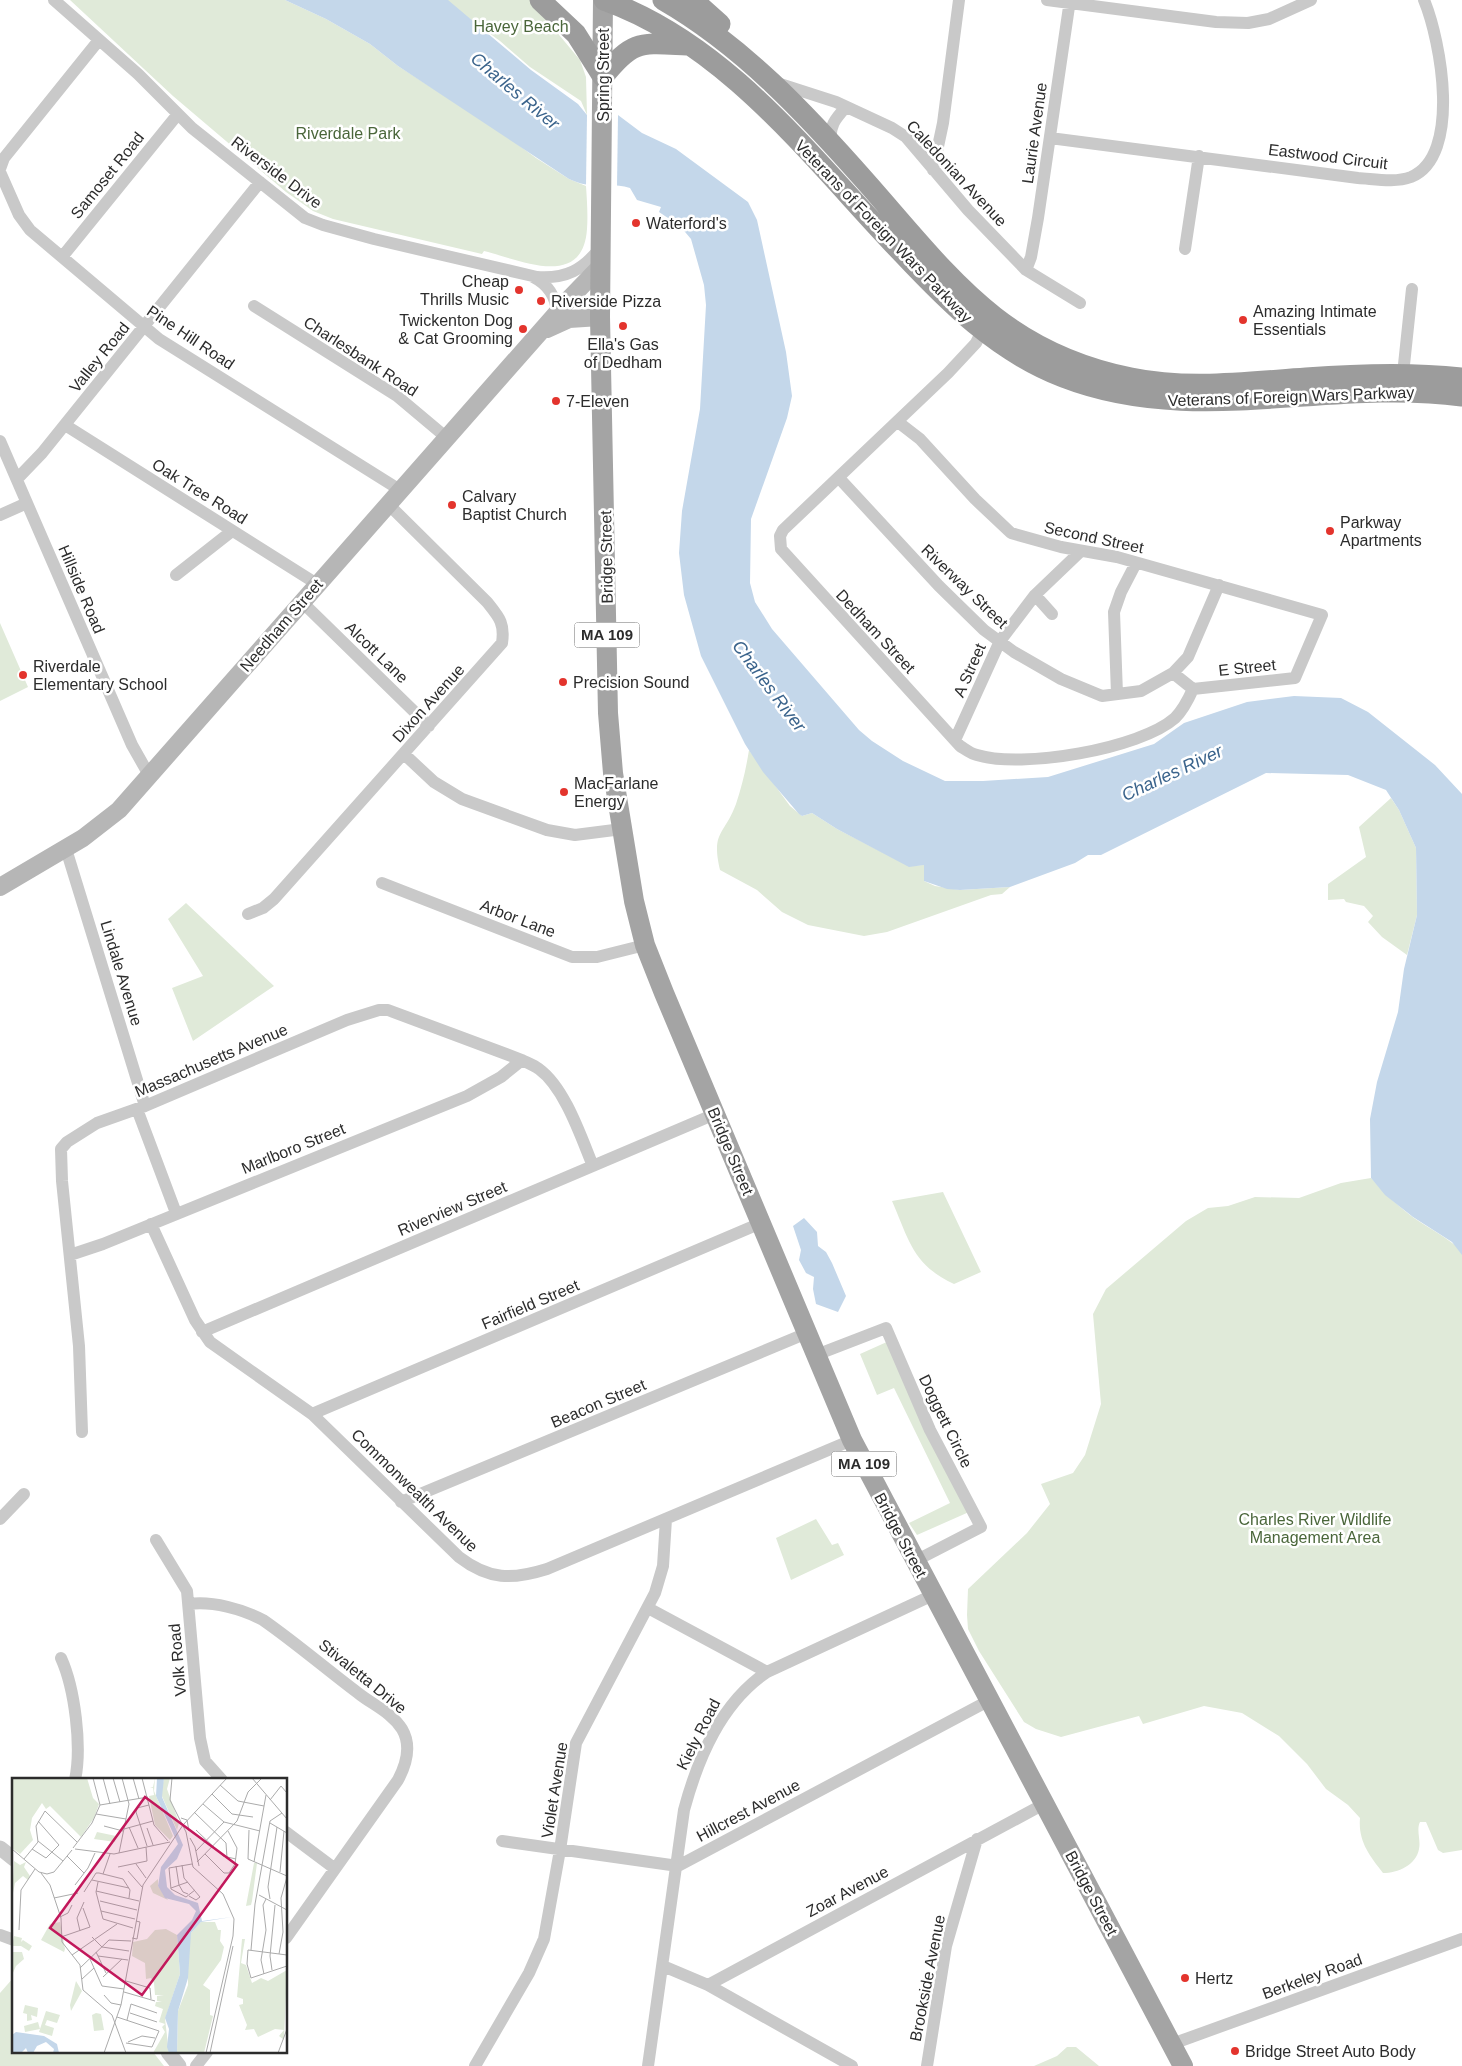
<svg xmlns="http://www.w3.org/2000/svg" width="1462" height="2066" font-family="Helvetica,sans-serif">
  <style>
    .green { fill: #e0ead9 }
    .water { fill: #c4d7ea }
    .pier { fill: #fff }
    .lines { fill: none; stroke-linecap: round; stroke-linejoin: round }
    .minor { stroke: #c9c9c9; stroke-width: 12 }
    .tertiary { stroke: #c9c9c9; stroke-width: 15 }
    .secondary { stroke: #b6b6b6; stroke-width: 18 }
    .primary { stroke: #a4a4a4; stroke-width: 20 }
    .trunk { stroke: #9c9c9c; stroke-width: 21 }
    .poi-dot { fill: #e3342d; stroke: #fff; stroke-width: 2 }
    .labels { text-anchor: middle; stroke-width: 5; stroke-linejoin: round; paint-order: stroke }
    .shield { fill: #fff; stroke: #6b6b6b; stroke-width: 1 }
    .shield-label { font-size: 15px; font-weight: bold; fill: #2c2c2c }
    .park-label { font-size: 16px; fill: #4a663a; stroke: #fff }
    .street-label { font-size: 16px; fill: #2c2c2c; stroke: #fff }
    .poi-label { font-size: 16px; fill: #2c2c2c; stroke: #fff; text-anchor: start }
    .water-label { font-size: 18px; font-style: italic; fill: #3b648c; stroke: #fff }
    .inset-road { fill: none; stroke: #ababab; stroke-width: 1 }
    .view { fill: #c2185b; fill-opacity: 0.15; stroke: #c2185b; stroke-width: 2.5 }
    .inset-edge { fill: none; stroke: #2c2c2c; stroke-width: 2.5 }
  </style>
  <rect width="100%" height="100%" fill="#fff"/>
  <!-- green -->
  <path class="green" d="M 70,0 L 285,0 L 326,19 L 370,44 L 398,66 L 501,132 L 536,158 L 569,179 L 586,186 C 587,201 588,215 587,229 C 583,290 520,260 484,251 L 482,254 L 333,219 L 313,211 L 286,192 L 173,96 Z
    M 444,0 L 530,0 L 580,60 L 586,77 L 587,115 L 581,101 L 530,67 L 500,41 Z
    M 0,623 L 28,687 L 0,701 Z
    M 749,750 L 790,806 L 802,816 L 812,813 L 837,829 L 909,866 L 924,865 L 924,881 L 935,886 L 960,890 L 1010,887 L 1002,894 L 991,895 L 887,932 L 864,936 L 808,925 L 782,912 L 757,890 L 720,870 C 711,831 724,836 736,804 C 742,786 746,769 749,750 Z
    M 1391,798 L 1399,810 L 1416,848 L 1417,915 L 1407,955 L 1382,937 L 1368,922 L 1373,916 L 1364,906 L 1346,902 L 1344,899 L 1328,900 L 1328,884 L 1366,857 L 1359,827 Z
    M 186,903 L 274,986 L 193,1041 L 172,988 L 203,976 L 168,919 Z
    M 1371,1178 C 1384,1193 1398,1206 1414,1218 C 1430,1229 1448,1238 1462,1251 L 1462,1850 L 1443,1853 L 1438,1850 L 1426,1822 L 1420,1822 C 1416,1830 1421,1840 1419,1849 C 1416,1865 1398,1873 1383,1873 C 1369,1855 1358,1841 1360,1818 L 1348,1805 L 1326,1789 L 1307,1764 L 1279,1736 L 1242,1713 L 1204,1706 L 1143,1724 L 1139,1716 L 1061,1737 L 1036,1729 L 1024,1722 L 979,1651 L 968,1629 L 967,1615 L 968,1589 L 1027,1533 L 1050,1504 L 1041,1484 L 1073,1473 L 1085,1455 L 1101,1404 L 1093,1314 L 1106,1289 L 1186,1221 L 1208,1208 L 1228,1206 L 1255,1197 L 1299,1198 L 1341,1183 Z
    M 943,1192 L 981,1272 L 954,1284 C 913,1265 909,1240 892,1201 Z
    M 889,1341 L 969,1512 L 917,1535 L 909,1523 L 950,1503 L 894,1388 L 877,1395 L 860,1354 Z
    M 816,1519 L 832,1545 L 838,1543 L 844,1555 L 791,1580 L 776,1538 Z
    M 14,1977 L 14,2052 L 153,2052 L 164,2066 L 0,2066 L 0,1993 Z
    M 1067,2047 L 1076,2047 L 1099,2066 L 1034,2066 L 1057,2056 Z"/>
  <!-- water -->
  <path class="water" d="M 285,0 L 448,0 L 531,70 L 578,104 L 587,115 L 618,115 L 642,133 L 676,149 L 748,202 L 757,220 L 786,352 L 792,396 L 787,418 L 751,519 L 750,583 L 755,602 L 772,629 L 859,730 L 872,741 L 903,761 L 945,781 L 983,781 L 1048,777 L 1154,744 L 1184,723 L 1247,702 L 1294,696 L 1341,698 L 1368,712 L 1435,765 L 1462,794 L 1462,1255 L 1452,1242 L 1413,1217 L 1385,1195 L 1371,1178 L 1370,1119 L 1377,1082 L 1398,1012 L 1404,969 L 1417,915 L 1416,848 L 1399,810 L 1386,790 L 1348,775 L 1266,773 L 1101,855 L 1088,855 L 1075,863 L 1010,887 L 960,890 L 947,889 L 924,881 L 924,865 L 909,867 L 837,829 L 812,813 L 802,816 L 799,814 L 763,772 L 745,744 L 701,656 L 684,595 L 679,553 L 682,511 L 700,409 L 706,305 L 704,285 L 691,239 L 680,226 L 659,212 L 661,207 L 637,200 L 630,188 C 607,181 594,191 569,179 L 398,66 L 370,44 L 326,19 Z
    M 804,1218 L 817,1232 L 818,1246 L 826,1252 L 832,1263 L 846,1296 L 838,1312 L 816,1304 L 813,1289 L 814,1277 L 806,1273 L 799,1260 L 801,1250 L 793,1226 Z"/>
  <!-- pier -->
  <path class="pier" d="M 587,115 L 618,115 L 617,187 L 586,186 Z"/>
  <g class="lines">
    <!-- minor -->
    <path class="minor" d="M 54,0 L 138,74 L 192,128 L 305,218 L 323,225 L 374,239 L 537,277 C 566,279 583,270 601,247
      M 1047,0 L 1216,22 L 1248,23 L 1269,19 L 1311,0
      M 777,83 L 836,102 L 892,128 L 906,137 L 968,210 L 1026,270 L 1080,303
      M 1050,138 L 1358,178 C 1375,179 1395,183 1411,177 C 1462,156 1441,41 1424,0
      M 831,143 C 829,126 835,119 846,107
      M 0,169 L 4,158 L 99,40
      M 933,170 L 943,123 L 959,0
      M 0,172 L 19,215 L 30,230 L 159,339 L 400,490
      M 1185,249 L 1199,156
      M 62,257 L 178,114
      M 1026,270 L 1031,257 L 1038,218 L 1070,0
      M 533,277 C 547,284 556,296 557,313
      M 254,306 L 397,396 L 447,438
      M 982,331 L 976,343 L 948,373 L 783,530 L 780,536 L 781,549 L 960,746 C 965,749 971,754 977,755 C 1021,769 1140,749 1175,718 C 1182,711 1189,698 1193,689 L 1173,673
      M 1403,374 L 1412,289
      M 898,422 L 920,439 L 975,499 L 1011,533 L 1061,547 L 1117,557 L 1322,615 L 1295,678 L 1193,689
      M 65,425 L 317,584
      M 0,441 L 132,745 L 149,775
      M 839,478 L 939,586 L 984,630 L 1014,652 L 1061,679 L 1102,696 L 1141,691 L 1173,673 L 1188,657 L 1219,585
      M 17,479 L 42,453 L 260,182
      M 0,515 L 27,503
      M 176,575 L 232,531
      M 1035,595 L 1052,614
      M 302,602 L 429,726
      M 1117,694 L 1114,612 L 1121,592 L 1136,563
      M 955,740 L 1000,641 L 1035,595 L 1081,551
      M 404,754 L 434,782 L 462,799 L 547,830 L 575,835 L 622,829
      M 66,849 L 145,1106
      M 382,883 L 572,957 L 597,957 L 645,945
      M 248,914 L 263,908 L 274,899 L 502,643 C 505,623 499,617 487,602 L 388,504
      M 137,1109 L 176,1213
      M 151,1224 L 195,1320 L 210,1342 L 312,1414 L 459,1557 C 489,1580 512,1580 547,1569 L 852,1440
      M 70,1255 L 103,1244 L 467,1096 L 501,1077 L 522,1060
      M 202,1332 L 715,1114
      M 816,1355 L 886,1328 L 930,1430 L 981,1527 L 915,1561
      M 312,1414 L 761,1223
      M 82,1432 L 79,1346 L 62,1181 L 61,1149 L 67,1142 L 97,1123 L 145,1106 L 347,1020 L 379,1010 L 388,1010 L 522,1060 C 528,1063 534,1065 539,1069 C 565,1088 581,1137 593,1166
      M 401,1502 L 807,1333
      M 0,1519 L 24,1494
      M 156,1540 L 187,1591 L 200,1738 L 205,1761 L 222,1780
      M 189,1604 C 213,1601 242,1609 263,1620 C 296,1643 326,1669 358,1693 C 373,1705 391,1712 402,1729 C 412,1746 406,1765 398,1780 L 286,1938
      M 648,1608 L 767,1672
      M 61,1658 C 75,1689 82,1747 75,1780
      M 286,1832 L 334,1868
      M 502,1841 L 678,1866 L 990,1700
      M 0,1935 L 14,1940
      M 663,1966 L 708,1985 L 1044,1804
      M 708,1985 L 852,2066
      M 1172,2044 L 1462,1939
      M 196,2066 L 207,2052
      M 475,2066 L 529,1973 L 544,1939 L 560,1850 L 576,1743 L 655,1593 L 663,1566 L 666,1519
      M 648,2066 L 684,1810 C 698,1758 721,1703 767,1672 L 933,1595
      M 927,2066 L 946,1946 L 977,1839"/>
    <!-- tertiary -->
    <path class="tertiary" d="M 0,1848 L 14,1859
      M 168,2052 L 179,2066"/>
    <!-- secondary -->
    <path class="secondary" d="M 547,329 L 569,319 L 600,317
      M 0,887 L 83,838 L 119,810 L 571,297 L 601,266"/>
    <!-- primary -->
    <path class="primary" d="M 603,0 L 600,317 L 608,713 L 613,773 L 634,901 L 645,945 L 664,993 L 852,1440 L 1183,2066"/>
    <!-- trunk -->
    <path class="trunk" d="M 540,0 L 576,34 L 603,77 C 633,39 641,43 687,45
      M 604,0 C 728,44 813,160 901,252 C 948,302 996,351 1063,377 C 1194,428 1327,378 1462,396
      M 663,0 C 743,46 807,115 867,183 C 949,276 1001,352 1131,378 C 1188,390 1248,382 1306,378 C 1358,374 1410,372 1462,378
      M 693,0 L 720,24"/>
  </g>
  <!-- markers -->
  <g class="poi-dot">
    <circle cx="636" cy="223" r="5"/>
    <circle cx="519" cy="290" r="5"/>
    <circle cx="541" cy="301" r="5"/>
    <circle cx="1243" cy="320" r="5"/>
    <circle cx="623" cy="326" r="5"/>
    <circle cx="523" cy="329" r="5"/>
    <circle cx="556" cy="401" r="5"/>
    <circle cx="452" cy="505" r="5"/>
    <circle cx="1330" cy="531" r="5"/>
    <circle cx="23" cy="675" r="5"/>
    <circle cx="563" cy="682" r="5"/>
    <circle cx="564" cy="792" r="5"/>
    <circle cx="1185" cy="1978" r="5"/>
    <circle cx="1235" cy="2051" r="5"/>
  </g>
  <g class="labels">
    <!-- shield labels -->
    <g class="shield">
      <rect x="574.5" y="622.5" width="65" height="25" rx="4"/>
      <rect x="831.5" y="1451.5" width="65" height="25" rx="4"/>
    </g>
    <g class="shield-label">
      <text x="607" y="640">MA 109</text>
      <text x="864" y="1469">MA 109</text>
    </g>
    <!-- park labels -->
    <g class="park-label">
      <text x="521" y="32">Havey Beach</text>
      <text x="348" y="139">Riverdale Park</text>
      <text x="1315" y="1525">Charles River Wildlife<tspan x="1315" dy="18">Management Area</tspan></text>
    </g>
    <!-- street labels -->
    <g class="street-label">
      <text transform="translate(603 75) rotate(-90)" y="6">Spring Street</text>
      <text transform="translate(1034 133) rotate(-82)" y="6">Laurie Avenue</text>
      <text transform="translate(1328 156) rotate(7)" y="6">Eastwood Circuit</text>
      <text transform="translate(277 172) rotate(37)" y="6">Riverside Drive</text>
      <text transform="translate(957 173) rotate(47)" y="6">Caledonian Avenue</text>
      <text transform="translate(107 175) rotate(-51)" y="6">Samoset Road</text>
      <text transform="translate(884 231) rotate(46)" y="6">Veterans of Foreign Wars Parkway</text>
      <text transform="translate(191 337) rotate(34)" y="6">Pine Hill Road</text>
      <text transform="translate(361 356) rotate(33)" y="6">Charlesbank Road</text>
      <text transform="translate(99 357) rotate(-51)" y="6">Valley Road</text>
      <text transform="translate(1291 396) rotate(-2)" y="6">Veterans of Foreign Wars Parkway</text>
      <text transform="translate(200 491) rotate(32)" y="6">Oak Tree Road</text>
      <text transform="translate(1094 537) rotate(12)" y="6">Second Street</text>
      <text transform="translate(606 557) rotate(-91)" y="6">Bridge Street</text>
      <text transform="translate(965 586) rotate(44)" y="6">Riverway Street</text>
      <text transform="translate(82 589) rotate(67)" y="6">Hillside Road</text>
      <text transform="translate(281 625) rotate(-49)" y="6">Needham Street</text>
      <text transform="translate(876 631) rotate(47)" y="6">Dedham Street</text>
      <text transform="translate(377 652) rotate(44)" y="6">Alcott Lane</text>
      <text transform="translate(1247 667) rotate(-6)" y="6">E Street</text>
      <text transform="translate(969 670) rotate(-66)" y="6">A Street</text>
      <text transform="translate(428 703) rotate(-48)" y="6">Dixon Avenue</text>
      <text transform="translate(518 918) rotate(21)" y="6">Arbor Lane</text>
      <text transform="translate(122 973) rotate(73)" y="6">Lindale Avenue</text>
      <text transform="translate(211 1060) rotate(-23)" y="6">Massachusetts Avenue</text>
      <text transform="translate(293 1148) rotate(-22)" y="6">Marlboro Street</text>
      <text transform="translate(731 1151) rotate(67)" y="6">Bridge Street</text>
      <text transform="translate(452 1208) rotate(-23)" y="6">Riverview Street</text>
      <text transform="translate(530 1304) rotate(-23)" y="6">Fairfield Street</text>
      <text transform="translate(598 1403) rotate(-23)" y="6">Beacon Street</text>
      <text transform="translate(946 1421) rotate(64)" y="6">Doggett Circle</text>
      <text transform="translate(415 1490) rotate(44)" y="6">Commonwealth Avenue</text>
      <text transform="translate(901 1535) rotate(62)" y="6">Bridge Street</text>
      <text transform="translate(177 1660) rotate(-95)" y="6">Volk Road</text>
      <text transform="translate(363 1676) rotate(39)" y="6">Stivaletta Drive</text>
      <text transform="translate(698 1734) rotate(-63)" y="6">Kiely Road</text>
      <text transform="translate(554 1790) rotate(-81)" y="6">Violet Avenue</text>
      <text transform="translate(748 1810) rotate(-28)" y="6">Hillcrest Avenue</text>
      <text transform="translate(847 1891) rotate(-28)" y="6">Zoar Avenue</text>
      <text transform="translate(1092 1893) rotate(62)" y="6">Bridge Street</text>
      <text transform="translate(1312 1976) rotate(-20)" y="6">Berkeley Road</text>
      <text transform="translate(927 1978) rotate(-79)" y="6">Brookside Avenue</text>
    </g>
    <!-- poi labels -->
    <g class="poi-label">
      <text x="646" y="229">Waterford's</text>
      <text x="509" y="287" text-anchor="end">Cheap<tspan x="509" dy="18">Thrills Music</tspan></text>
      <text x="551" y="307">Riverside Pizza</text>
      <text x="1253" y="317">Amazing Intimate<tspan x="1253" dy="18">Essentials</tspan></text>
      <text x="513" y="326" text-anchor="end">Twickenton Dog<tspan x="513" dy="18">&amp; Cat Grooming</tspan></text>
      <text x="623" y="350" text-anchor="middle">Ella's Gas<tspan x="623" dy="18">of Dedham</tspan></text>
      <text x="566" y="407">7-Eleven</text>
      <text x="462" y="502">Calvary<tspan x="462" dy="18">Baptist Church</tspan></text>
      <text x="1340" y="528">Parkway<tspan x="1340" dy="18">Apartments</tspan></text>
      <text x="33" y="672">Riverdale<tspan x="33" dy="18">Elementary School</tspan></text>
      <text x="573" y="688">Precision Sound</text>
      <text x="574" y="789">MacFarlane<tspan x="574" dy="18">Energy</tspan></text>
      <text x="1195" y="1984">Hertz</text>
      <text x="1245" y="2057">Bridge Street Auto Body</text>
    </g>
    <!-- water labels -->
    <g class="water-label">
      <text transform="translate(515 91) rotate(40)" y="6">Charles River</text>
      <text transform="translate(769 686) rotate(53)" y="6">Charles River</text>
      <text transform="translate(1172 773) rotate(-25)" y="6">Charles River</text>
    </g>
  </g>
  <!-- overview -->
  <g transform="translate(12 1778)">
    <rect width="275" height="275" fill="#fff"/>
    <path d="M 0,0 L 75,0 L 81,20 L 87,26 L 82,40 L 69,59 L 38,28 L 34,31 L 30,25 L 20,40 L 18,52 L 21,62 L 8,76 L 0,70 ZM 143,0 L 142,13 L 161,58 L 158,62 L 143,47 L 137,18 L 142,17 L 141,10 L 138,10 L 141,9 ZM 152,0 L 158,0 L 155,11 L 167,45 L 165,52 L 149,16 ZM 85,54 L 104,58 L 103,64 L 82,61 ZM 2,83 L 8,87 L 14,84 L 12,89 L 18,98 L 16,102 L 11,98 L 3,105 L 0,120 ZM 242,85 L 245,85 L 240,123 L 239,127 L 234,128 ZM 146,101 L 146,108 L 156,122 L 141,115 L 138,108 ZM 48,144 L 53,171 L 52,174 L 29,162 L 38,146 ZM 189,144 L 203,144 L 206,152 L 209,152 L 208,163 L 212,169 L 209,182 L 191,207 L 198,212 L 198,237 L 201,238 L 192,275 L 165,275 L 166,233 L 176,207 L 176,168 L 179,155 ZM 154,151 L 165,157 L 168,196 L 153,241 L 157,275 L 141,275 L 153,254 L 150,249 L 153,246 L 147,244 L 151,231 L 143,228 L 144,224 L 150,224 L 145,223 L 145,218 L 152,217 L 143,217 L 142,205 L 139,200 L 134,201 L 133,185 L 120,178 L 121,164 L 135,161 L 143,152 ZM 2,158 L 10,160 L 9,164 L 11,162 L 20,168 L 17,173 L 9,168 L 0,168 ZM 230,161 L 233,161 L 229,185 L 234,187 L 240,205 L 249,200 L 256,203 L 275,192 L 272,262 L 267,258 L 272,252 L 263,251 L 246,259 L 242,251 L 233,252 L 235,247 L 227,227 L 231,226 L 231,221 L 225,219 ZM 0,174 L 10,174 L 12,181 L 4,188 L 0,197 ZM 64,203 L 70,213 L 59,233 L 58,227 ZM 13,227 L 26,230 L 25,239 L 19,237 L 20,242 L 15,243 L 15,236 L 11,235 ZM 34,233 L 48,237 L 45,245 L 35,242 L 33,247 L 42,250 L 40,258 L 27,254 L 28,251 L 13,254 L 12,248 L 26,244 L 28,251 ZM 84,235 L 89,236 L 92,252 L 82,253 L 80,237 Z" fill="#e0ead9"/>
    <path d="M 145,0 L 152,0 L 150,19 L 171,67 L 165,81 L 153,92 L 155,109 L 163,117 L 186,125 L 190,143 L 220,139 L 189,144 L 179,155 L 176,200 L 166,233 L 165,275 L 157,275 L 155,269 L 157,251 L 153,240 L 168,196 L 165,157 L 180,142 L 184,133 L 177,126 L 153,120 L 146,108 L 149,89 L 166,66 L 144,18 ZM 4,254 L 32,258 L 45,266 L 47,275 L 41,275 L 42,271 L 34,264 L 25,268 L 21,275 L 16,275 L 14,270 L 9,275 L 0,275 L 0,257 Z" fill="#c4d7ea"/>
    <path class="inset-road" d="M 91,0 L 98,26M 101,0 L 108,24M 121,0 L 127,21M 130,0 L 142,47 L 156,63M 160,0 L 158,22 L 174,54 L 181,89 L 211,116 L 222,141 L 221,158 L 194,275M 240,0 L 275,41M 208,7 L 226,23 L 252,28M 200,16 L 220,36 L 241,39M 258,22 L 269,8 L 275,15M 191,26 L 212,44 L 248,53M 88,27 L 136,19M 182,34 L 214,65 L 215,80M 84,36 L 114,41M 169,40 L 175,42 L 177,53M 258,45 L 275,55M 92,48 L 111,53M 117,49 L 126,70M 135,50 L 141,67M 112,51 L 141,43M 184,52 L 211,78 L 224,81M 237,52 L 236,81 L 275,98M 178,60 L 183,69 L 187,88M 26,63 L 51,83M 135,68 L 124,34 L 125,30 L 137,27M 61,70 L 80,45 L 88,27 L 81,0M 0,71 L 27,94 L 35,96 L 42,94 L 60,72M 20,71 L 34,80 L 47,67 L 26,43M 63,71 L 102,76 L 158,64M 184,73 L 212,44M 107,75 L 117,26 L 110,0M 193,76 L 212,95 L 217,95 L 223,86 L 225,70 L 216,53M 55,78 L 72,95M 12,81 L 26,64 L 24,48 L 33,33 L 65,64M 185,84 L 225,43 L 236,14 L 250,0M 242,84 L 254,17M 124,86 L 134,100M 180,86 L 157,90 L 159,111 L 174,119 L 183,112M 170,87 L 172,100 L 188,119 L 184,122 L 177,118M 164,88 L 167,107 L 171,114 L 176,116M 106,89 L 135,83 L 134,69M 116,93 L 130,109M 268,94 L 272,53M 29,95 L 38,107 L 49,140 L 50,164 L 68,187 L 71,212 L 100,237 L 114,275M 91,96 L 98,76M 80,102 L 117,110M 86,104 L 84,114 L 91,141 L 121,150M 63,107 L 76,90 L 83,75M 159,110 L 176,104M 84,113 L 127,123M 72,114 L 84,95 L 87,95 L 111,101 L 118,112 L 117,120M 247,117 L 275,132M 42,120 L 66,115M 258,121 L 256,109 L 265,49M 88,123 L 125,132M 89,133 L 123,141M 48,139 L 56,135 L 60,127M 7,152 L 9,112 L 23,91M 68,153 L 65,140 L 72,124M 49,159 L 78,149 L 71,130M 80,159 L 90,169 L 117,173M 120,160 L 125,161 L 128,144 L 124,143M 239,172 L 243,126 L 258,43 L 270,35M 84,174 L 86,178 L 116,182M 267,176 L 271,154 L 269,120 L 275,99M 60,177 L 105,146M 275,177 L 236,172 L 235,186 L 239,200 L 275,188M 86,178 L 94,195M 78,181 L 90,208 L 112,211M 68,190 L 97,162 L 119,163M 260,192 L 258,178 L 263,127M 252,196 L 249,182 L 254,152 L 251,127 L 254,121M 91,199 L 110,181M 70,201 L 82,190M 114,203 L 138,210 L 139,221M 112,214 L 143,223M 92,217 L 99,225 L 109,227M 119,226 L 145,235M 118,235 L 145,244M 105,239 L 147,253 L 140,269 L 114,265M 115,242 L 119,226M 116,264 L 130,258 L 143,260M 92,275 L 109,227 L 131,107 L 171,47 L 215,0M 198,275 L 221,168M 266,275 L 275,251"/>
    <path class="view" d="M 133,19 L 225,87 L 130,217 L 38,150 Z"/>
    <rect width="275" height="275" class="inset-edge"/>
  </g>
</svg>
